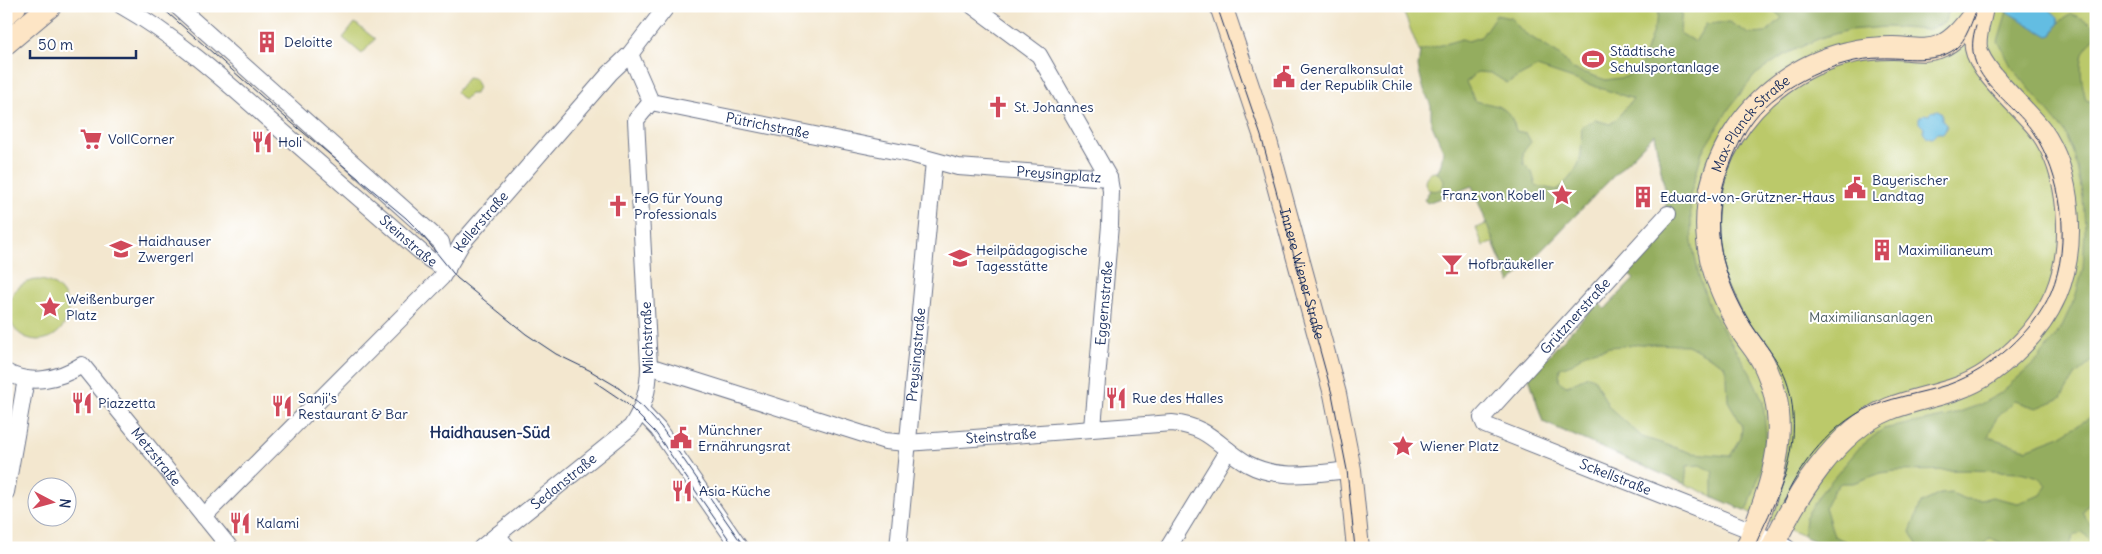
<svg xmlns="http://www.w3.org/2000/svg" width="2102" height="554" font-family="Delius,sans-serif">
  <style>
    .green { fill: #bbc96b; stroke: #6b7c64 }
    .forest { fill: #94ad5f; stroke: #586e5e; fill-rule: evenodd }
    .water { fill: #64bde2; stroke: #4076a0 }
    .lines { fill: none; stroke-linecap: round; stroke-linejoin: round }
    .minor-casing { stroke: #676f86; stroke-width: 18 }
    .secondary-casing { stroke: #676f86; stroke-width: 24 }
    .minor { stroke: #fff; stroke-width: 16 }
    .secondary { stroke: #fde5c5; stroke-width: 22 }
    .tram { stroke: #1b2f5e; stroke-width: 1 }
    .labels { text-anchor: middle; stroke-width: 4; stroke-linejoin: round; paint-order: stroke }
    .poi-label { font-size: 14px; fill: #1b2f5e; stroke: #fff; text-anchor: start }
    .street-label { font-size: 14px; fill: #1b2f5e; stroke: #fff }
    .park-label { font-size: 14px; fill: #4b5d62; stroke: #fff }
    .quarter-label { font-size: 16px; font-weight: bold; fill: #1b2f5e; stroke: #fff }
  </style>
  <rect width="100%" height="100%" fill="#fff"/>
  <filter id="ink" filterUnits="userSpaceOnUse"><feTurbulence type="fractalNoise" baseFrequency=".02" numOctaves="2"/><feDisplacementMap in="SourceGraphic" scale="10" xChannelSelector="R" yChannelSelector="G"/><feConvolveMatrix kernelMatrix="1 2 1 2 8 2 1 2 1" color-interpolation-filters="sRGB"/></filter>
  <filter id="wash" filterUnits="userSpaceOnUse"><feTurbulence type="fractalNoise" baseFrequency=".0096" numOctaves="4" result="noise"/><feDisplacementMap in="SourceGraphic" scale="20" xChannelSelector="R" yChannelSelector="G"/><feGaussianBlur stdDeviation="1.12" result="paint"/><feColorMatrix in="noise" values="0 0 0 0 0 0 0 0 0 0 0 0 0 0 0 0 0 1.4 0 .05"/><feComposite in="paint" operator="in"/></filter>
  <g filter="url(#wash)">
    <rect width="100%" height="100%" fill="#f3e7cf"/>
    <!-- green -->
    <path class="green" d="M 1401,6 L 2096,7 L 2096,548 L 1831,548 L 1543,422 L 1529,377 L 1605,309 L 1634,279 L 1626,272 L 1661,235 L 1667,200 L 1654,134 L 1510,283 L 1493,243 L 1483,246 L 1476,228 L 1486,224 L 1484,214 Z
      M 355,23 L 375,39 L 362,54 L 343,38 Z
      M 467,78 L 475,79 L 478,87 L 475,94 L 470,94 L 464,100 L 456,92 Z
      M1425 182a10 10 0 1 1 20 0a10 10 0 1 1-20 0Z
      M8 310a30 30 0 1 1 60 0a30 30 0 1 1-60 0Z"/>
    <!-- forest -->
    <path class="forest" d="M 1657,6 L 1682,6 L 1680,33 L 1695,42 L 1706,24 L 1729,22 L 1749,34 L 1765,33 L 1782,18 L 1769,6 L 1951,6 L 1944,23 L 1927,30 L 1887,27 L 1849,30 L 1820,38 L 1784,55 L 1755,75 L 1730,107 L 1702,152 L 1690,196 L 1692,242 L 1699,276 L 1710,309 L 1750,373 L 1763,401 L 1766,434 L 1763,464 L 1749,506 L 1744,510 L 1713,497 L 1713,472 L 1700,465 L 1687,466 L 1685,484 L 1543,422 L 1529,377 L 1598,302 L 1605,309 L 1634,279 L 1626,272 L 1661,235 L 1667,200 L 1654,134 L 1510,283 L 1472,186 L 1427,203 L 1424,200 L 1430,190 C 1443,194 1450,179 1437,173 L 1441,164 L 1443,150 L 1431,123 L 1431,106 L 1423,87 L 1418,67 L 1420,51 L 1462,39 L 1468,41 L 1481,37 L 1496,15 L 1511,18 L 1523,32 L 1558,54 L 1573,69 L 1606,80 L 1626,77 L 1642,63 L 1658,16 ZM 1537,67 L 1633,99 L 1618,117 L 1610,124 L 1595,120 L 1582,126 C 1581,135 1582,144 1581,154 C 1580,168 1567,182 1557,190 L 1536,186 L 1532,172 L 1524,164 L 1523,152 L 1531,142 L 1526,133 L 1516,131 C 1510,105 1498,106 1475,101 L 1466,82 L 1477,72 L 1491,73 L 1507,83 ZM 1645,344 L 1688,345 L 1724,365 L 1727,377 L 1728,401 L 1742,425 L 1741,438 L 1730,456 L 1692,453 L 1642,437 L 1609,407 L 1594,378 L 1588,376 L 1566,386 L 1559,381 L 1560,368 L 1572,364 L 1585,353 L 1610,347 Z
      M 2007,11 L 2052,35 L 2059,22 L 2071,14 C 2080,18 2102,24 2094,38 C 2091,43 2085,48 2083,54 C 2079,70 2082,84 2086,100 L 2096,103 L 2096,256 L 2091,293 L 2091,335 L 2096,347 L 2096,358 L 2076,375 L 2061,398 L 2037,408 L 2014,401 L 1996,419 L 1988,437 L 2026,449 L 2058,437 L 2096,414 L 2096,499 L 2091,498 L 2082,512 L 2090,524 L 2096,526 L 2096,548 L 2083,532 L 2074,536 L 2068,548 L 2013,548 L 1990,538 L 1980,548 L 1919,548 L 1910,532 L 1921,503 L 1940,494 L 1951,493 L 1966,499 L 1981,500 L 1992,497 L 2018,503 L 2041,495 L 2047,485 L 2039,477 L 2020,472 L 1969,470 L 1896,471 L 1881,473 L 1853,483 L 1841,483 L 1835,488 L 1825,507 L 1834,536 L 1860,548 L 1831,548 L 1803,536 L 1805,518 L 1820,494 L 1860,447 L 1883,429 L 1948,416 L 1979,405 L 1999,394 L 2038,360 L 2061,328 L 2075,298 L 2083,269 L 2085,229 L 2083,197 L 2075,158 L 2065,132 L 2011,66 L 1998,41 Z"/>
    <!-- water -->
    <path class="water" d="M 1997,6 L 2046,6 L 2058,17 L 2059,22 L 2052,35 L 2048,36 Z
      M 1938,110 L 1942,113 L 1942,120 L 1947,126 L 1944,133 L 1937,133 L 1932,138 L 1927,137 L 1923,131 L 1924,128 L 1919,123 L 1919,118 L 1925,114 L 1930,115 L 1931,112 Z"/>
  </g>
  <g filter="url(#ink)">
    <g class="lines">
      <!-- minor casing -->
      <g class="minor-casing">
        <g id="minor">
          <path id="s1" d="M 122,6 C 175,36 222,78 267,118 C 321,165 375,212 429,259 L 447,270"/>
          <path d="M 177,6 L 441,242 L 447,270"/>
          <path d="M 973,6 L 1039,55 L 1109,178 L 1111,190 L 1110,225 L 1093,428"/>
          <path d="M 630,54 L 651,102"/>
          <path id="s2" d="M 651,102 L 914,155 L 958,167 L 1109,178"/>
          <path id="s3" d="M 1668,214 L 1482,418 L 1485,425 L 1745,528 L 1787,548"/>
          <path id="s4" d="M 649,366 L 885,441 L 907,443 L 1172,423 C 1211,427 1217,446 1248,464 C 1279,481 1317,473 1350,470"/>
          <path id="s5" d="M 6,372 C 31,386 59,379 82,365 L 230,548"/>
          <path d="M 641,411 L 658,429 L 740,548"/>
          <path d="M 6,492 L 26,379"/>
          <path id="s6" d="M 204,516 L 442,277 L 462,243 L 610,73 L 630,54 L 667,6"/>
          <path d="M 497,535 L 508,548"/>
          <path id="s7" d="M 481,548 L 631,427 C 644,408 649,389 649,366 L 636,120 L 651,102"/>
          <path id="s8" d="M 898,548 L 934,161"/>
          <path d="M 1168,548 L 1228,450"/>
        </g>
      </g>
      <!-- secondary casing -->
      <g class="secondary-casing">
        <g id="secondary">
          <path id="s9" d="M 1221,6 L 1264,134 L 1335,394 L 1350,470 L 1358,548"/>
          <path d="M 6,14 L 15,6"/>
          <path d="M 6,43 L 50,6"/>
          <path id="s10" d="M 1747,548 C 1771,485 1796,428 1763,362 C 1757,350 1747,340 1740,328 C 1730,311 1723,294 1716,276 C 1682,179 1750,75 1848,53 C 1863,49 1877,48 1893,48 C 1909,48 1926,53 1941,46 C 1958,39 1969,20 1981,6"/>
          <path d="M 1772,548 C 1795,497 1835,431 1889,409 C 1922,396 1958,394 1988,373 C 2016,353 2042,326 2056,294 C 2076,246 2071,173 2041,131 C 2025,109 1980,72 1976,48 C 1974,35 1980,21 1982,7"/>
        </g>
      </g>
      <!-- minor -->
      <use href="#minor" class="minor"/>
      <!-- secondary -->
      <use href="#secondary" class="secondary"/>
      <!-- tram -->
      <path class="tram" d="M 160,6 L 286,118 L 406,218 L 419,231 L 457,278 L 526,334 L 556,354 L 589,370 L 616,386 L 643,407 L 661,427 L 745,548
        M 1217,6 L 1261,136 L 1332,394 L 1347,470 L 1355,548
        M 595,382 L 626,403 L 655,432 L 735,548
        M 1783,503 C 1799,466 1825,432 1860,412 C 1888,397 1920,394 1950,384 C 1991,369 2034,332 2051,292 C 2072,243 2062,175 2033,132 C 2009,97 1959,76 1976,26
        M 1754,548 C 1773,503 1797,467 1793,415 C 1790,370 1774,359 1751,324 C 1723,280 1708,224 1727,173 C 1734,154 1742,134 1754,119 C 1780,85 1839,58 1881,58 C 1904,57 1935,64 1955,49 C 1967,40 1972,20 1978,6"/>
    </g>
  </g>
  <!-- icons -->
  <defs>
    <g id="building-bare" transform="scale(1.725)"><path d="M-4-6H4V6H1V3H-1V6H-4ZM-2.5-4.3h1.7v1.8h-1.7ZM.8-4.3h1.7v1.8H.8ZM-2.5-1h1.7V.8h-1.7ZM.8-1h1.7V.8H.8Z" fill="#d1495b" stroke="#fff" stroke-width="2.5" paint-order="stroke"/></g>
    <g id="stadium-bare" transform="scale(1.725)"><path d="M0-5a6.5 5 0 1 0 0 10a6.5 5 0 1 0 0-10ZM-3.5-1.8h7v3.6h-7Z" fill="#d1495b" stroke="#fff" stroke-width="2.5" paint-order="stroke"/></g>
    <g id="civic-bare" transform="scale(1.725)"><path d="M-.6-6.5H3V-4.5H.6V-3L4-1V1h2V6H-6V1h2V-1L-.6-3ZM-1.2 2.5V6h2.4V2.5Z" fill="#d1495b" stroke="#fff" stroke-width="2.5" paint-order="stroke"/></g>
    <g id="church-bare" transform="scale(1.725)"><path d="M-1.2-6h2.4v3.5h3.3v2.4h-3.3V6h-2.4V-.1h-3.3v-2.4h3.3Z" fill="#d1495b" stroke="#fff" stroke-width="2.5" paint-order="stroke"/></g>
    <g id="supermarket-bare" transform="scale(1.725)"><path d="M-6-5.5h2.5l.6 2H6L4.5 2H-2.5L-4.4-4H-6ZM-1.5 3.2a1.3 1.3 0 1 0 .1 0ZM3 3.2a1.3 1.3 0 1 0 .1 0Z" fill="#d1495b" stroke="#fff" stroke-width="2.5" paint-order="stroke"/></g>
    <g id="restaurant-bare" transform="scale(1.725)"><path d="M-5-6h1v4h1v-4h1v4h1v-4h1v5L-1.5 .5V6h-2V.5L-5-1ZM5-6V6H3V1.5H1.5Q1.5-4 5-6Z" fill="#d1495b" stroke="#fff" stroke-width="2.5" paint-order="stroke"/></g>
    <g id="sight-bare" transform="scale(1.725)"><path d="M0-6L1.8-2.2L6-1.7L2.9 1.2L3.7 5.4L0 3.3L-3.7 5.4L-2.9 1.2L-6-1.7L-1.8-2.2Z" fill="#d1495b" stroke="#fff" stroke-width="2.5" paint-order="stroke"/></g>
    <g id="school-bare" transform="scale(1.725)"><path d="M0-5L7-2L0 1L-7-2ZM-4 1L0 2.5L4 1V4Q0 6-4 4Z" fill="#d1495b" stroke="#fff" stroke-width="2.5" paint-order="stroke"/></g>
    <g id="bar-bare" transform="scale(1.725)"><path d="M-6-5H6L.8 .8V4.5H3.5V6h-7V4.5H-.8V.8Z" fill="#d1495b" stroke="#fff" stroke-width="2.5" paint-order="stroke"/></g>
  </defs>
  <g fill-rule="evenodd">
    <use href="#building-bare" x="267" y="42"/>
    <use href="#stadium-bare" x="1593" y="59"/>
    <use href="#civic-bare" x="1284" y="77"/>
    <use href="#church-bare" x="998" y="107"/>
    <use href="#supermarket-bare" x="91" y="139"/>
    <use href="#restaurant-bare" x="262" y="142"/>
    <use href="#civic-bare" x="1855" y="188"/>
    <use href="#sight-bare" x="1562" y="195"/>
    <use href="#building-bare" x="1643" y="197"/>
    <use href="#church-bare" x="618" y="206"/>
    <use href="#school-bare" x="121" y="249"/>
    <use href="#building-bare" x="1882" y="250"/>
    <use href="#school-bare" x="960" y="258"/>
    <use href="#bar-bare" x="1452" y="264"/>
    <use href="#sight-bare" x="50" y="307"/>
    <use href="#restaurant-bare" x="1116" y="398"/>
    <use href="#restaurant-bare" x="82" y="403"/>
    <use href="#restaurant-bare" x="282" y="406"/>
    <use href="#civic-bare" x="681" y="438"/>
    <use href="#sight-bare" x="1403" y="446"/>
    <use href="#restaurant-bare" x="682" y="491"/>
    <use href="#restaurant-bare" x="240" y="523"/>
  </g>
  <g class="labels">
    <!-- poi labels -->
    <g class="poi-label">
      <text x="284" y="47">Deloitte</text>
      <text x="1610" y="56">Städtische<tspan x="1610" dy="16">Schulsportanlage</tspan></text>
      <text x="1300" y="74">Generalkonsulat<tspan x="1300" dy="16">der Republik Chile</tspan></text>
      <text x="1014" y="112">St. Johannes</text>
      <text x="108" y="144">VollCorner</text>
      <text x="278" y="147">Holi</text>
      <text x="1872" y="185">Bayerischer<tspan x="1872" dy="16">Landtag</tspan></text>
      <text x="1545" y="200" text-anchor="end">Franz von Kobell</text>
      <text x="1660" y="202">Eduard-von-Grützner-Haus</text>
      <text x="634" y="203">FeG für Young<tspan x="634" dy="16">Professionals</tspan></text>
      <text x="138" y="246">Haidhauser<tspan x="138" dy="16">Zwergerl</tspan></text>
      <text x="976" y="255">Heilpädagogische<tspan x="976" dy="16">Tagesstätte</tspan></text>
      <text x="1898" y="255">Maximilianeum</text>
      <text x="1468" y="269">Hofbräukeller</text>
      <text x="66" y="304">Weißenburger<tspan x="66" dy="16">Platz</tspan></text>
      <text x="298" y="403">Sanji's<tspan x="298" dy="16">Restaurant &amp; Bar</tspan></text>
      <text x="1132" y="403">Rue des Halles</text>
      <text x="98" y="408">Piazzetta</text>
      <text x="698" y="435">Münchner<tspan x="698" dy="16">Ernährungsrat</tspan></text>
      <text x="1420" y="451">Wiener Platz</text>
      <text x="699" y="496">Asia-Küche</text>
      <text x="256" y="528">Kalami</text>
    </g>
    <!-- street labels -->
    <g class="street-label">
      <text dy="5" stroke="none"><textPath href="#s2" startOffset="119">Pütrichstraße</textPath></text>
      <text dy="5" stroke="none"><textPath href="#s10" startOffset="458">Max-Planck-Straße</textPath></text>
      <text dy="5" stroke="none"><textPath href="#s2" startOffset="415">Preysingplatz</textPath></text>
      <text dy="5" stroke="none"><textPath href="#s6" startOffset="405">Kellerstraße</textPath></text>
      <text dy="5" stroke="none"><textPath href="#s1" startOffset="371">Steinstraße</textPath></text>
      <text dy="5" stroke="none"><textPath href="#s9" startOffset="280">Innere Wiener Straße</textPath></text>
      <text transform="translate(1104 303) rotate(-85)" y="5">Eggernstraße</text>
      <text transform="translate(1575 316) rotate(-48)" y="5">Grütznerstraße</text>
      <text transform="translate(647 338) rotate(-92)" y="5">Milchstraße</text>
      <text dy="5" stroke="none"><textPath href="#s8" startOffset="194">Preysingstraße</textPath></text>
      <text dy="5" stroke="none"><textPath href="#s4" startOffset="364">Steinstraße</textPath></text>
      <text dy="5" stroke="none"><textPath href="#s5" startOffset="198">Metzstraße</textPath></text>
      <text dy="5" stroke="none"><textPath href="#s3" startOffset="424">Sckellstraße</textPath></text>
      <text dy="5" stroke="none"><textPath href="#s7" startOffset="106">Sedanstraße</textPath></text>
    </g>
    <!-- park labels -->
    <g class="park-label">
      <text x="1871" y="322">Maximiliansanlagen</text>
    </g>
    <!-- quarter labels -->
    <g class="quarter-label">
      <text x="490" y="438">Haidhausen-Süd</text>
    </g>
  </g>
  <!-- margin -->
  <rect width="2102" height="554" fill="none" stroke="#fff" stroke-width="25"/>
  <!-- north arrow -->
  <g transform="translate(52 502) rotate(96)"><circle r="24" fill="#ffffff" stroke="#a4acbf"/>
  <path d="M0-4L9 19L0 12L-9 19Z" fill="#d1495b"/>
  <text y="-8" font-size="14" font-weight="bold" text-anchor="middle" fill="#1b2f5e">N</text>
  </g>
  <!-- scale -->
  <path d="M30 50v8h106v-8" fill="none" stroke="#1b2f5e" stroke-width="2.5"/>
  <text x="38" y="50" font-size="15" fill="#1b2f5e" stroke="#ffffff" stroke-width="4" paint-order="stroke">50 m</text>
</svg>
